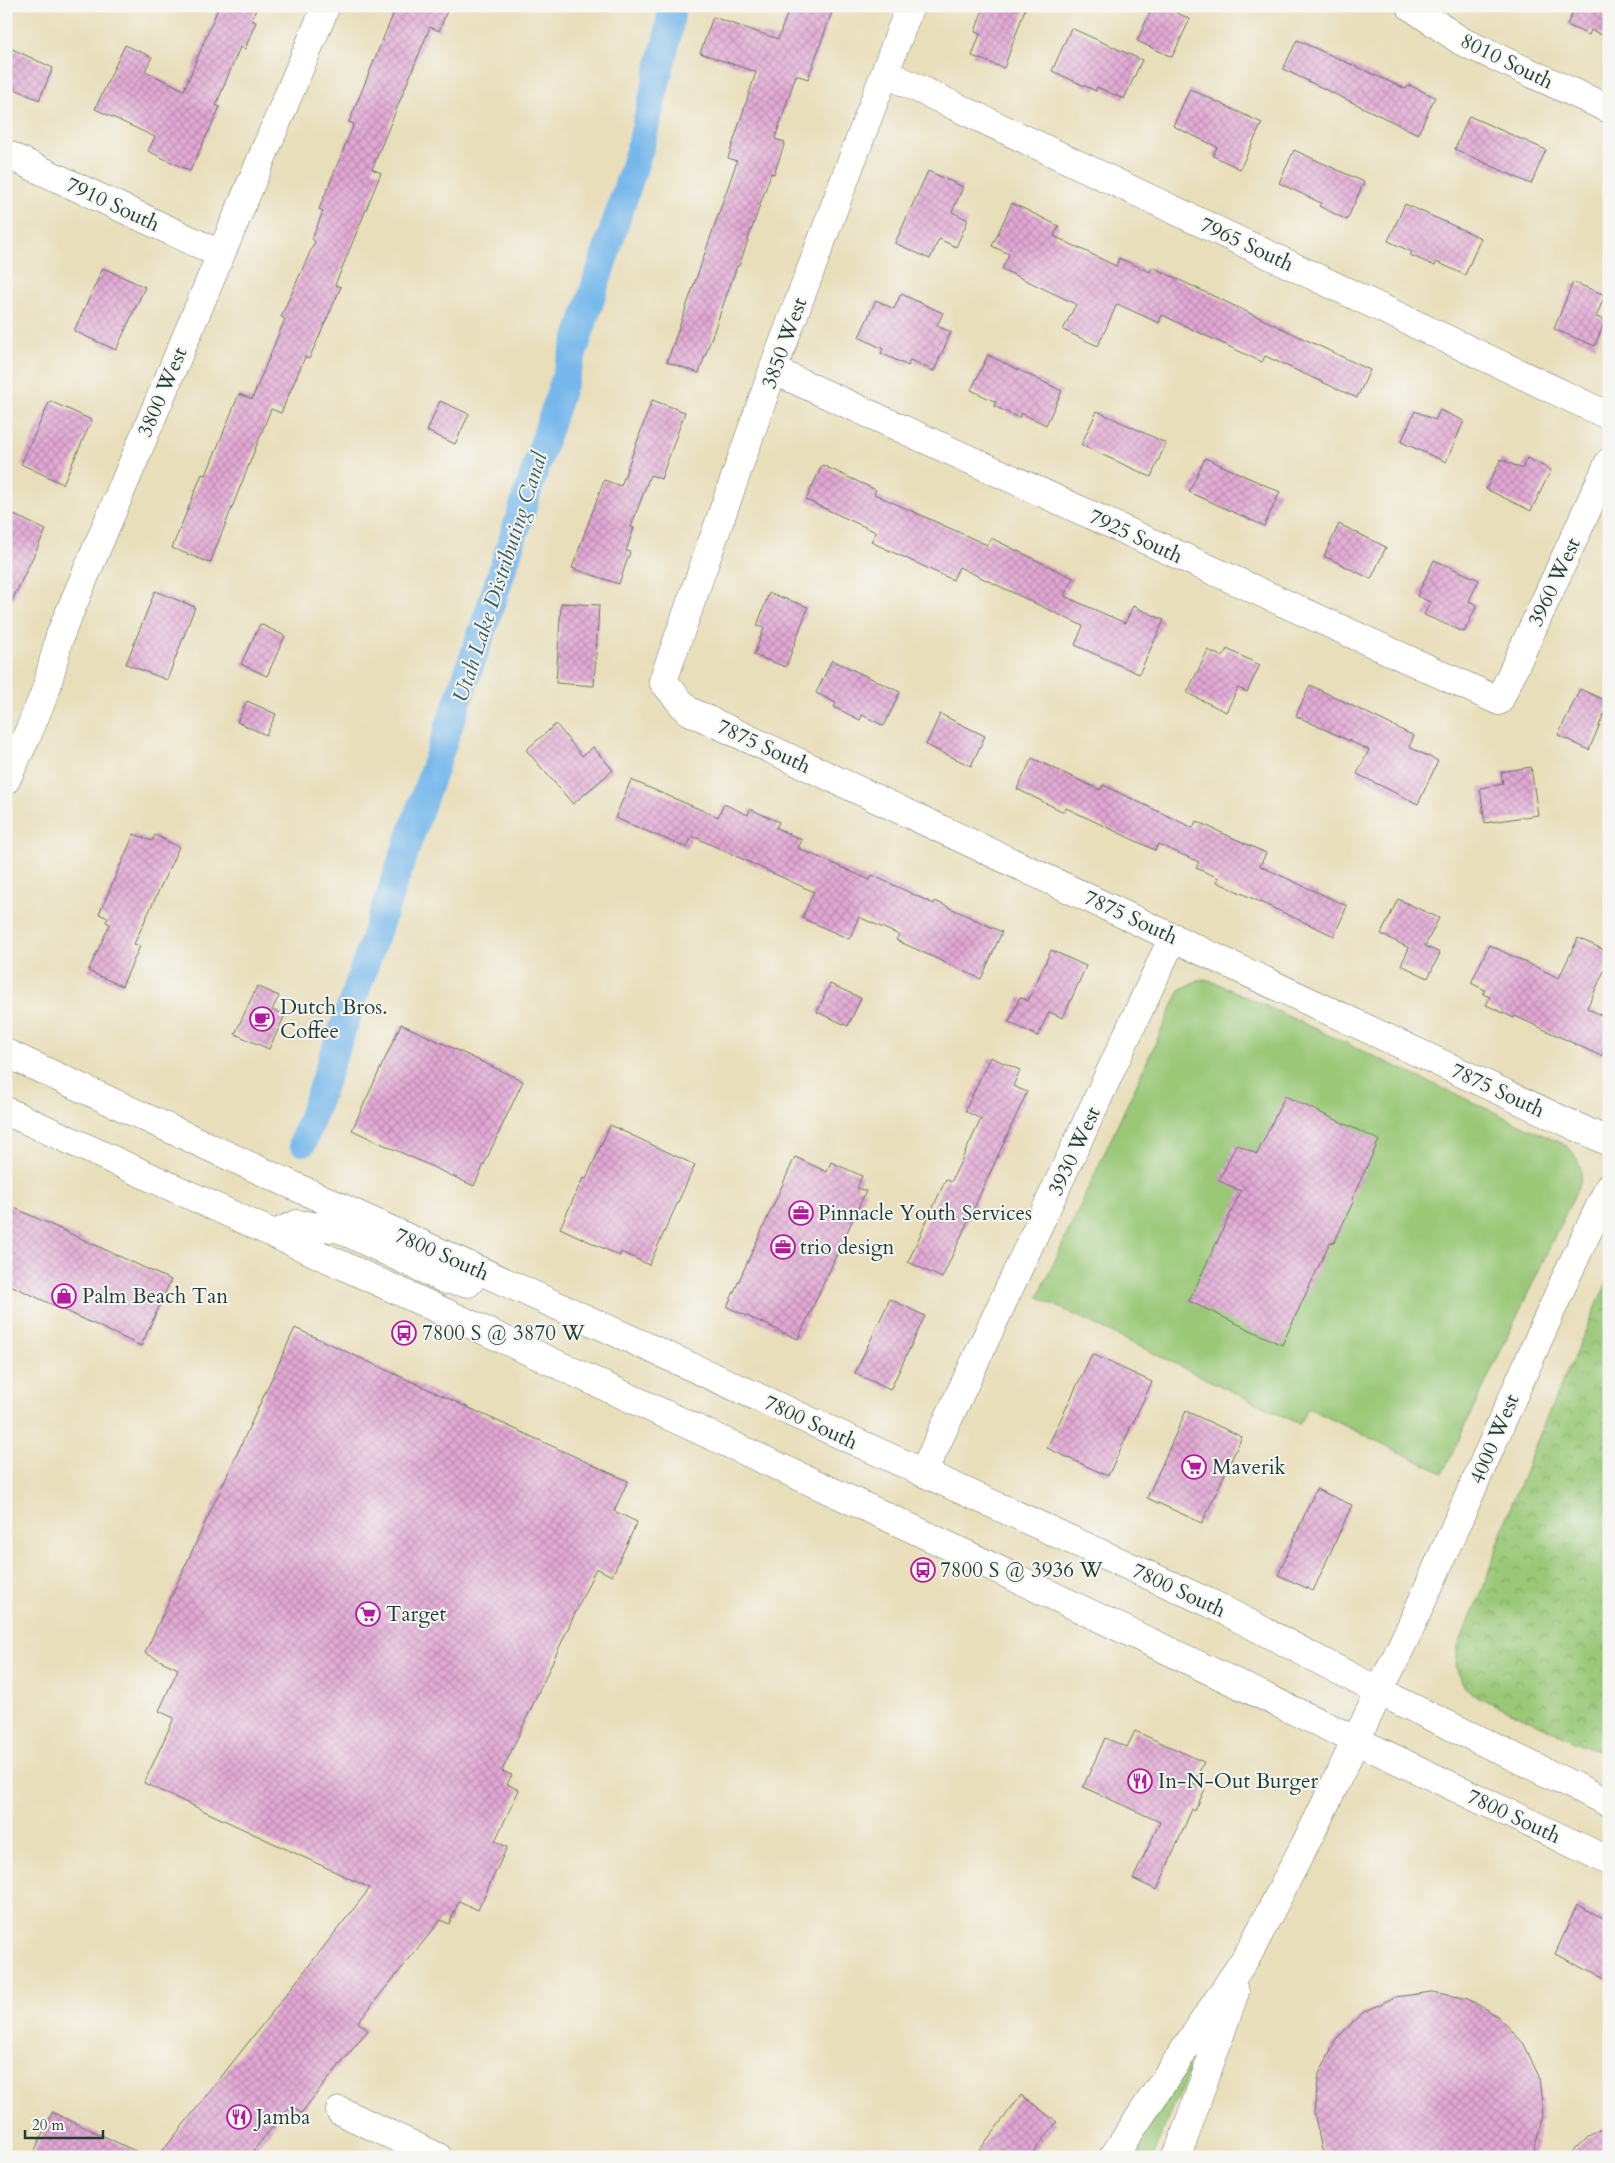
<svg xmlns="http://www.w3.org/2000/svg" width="1615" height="2163" font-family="Cardo,serif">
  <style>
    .green { fill: #9ac877; stroke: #5c8256 }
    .park { fill: url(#park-crowns); stroke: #5c8256 }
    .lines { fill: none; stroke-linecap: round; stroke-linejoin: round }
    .canal { stroke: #76b8eb; stroke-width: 28 }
    .building { fill: url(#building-cross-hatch) }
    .street-casing { stroke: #667563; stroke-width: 29 }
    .secondary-casing { stroke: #667563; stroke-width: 29 }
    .primary-casing { stroke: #667563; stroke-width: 29 }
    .street { stroke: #fff; stroke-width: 28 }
    .secondary { stroke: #fff; stroke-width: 28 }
    .primary { stroke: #fff; stroke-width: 28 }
    .labels { text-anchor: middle; stroke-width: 4; stroke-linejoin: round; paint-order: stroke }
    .street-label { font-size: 21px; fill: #1f3d34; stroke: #f6f6f2 }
    .poi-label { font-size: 21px; fill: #1f3d34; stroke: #f6f6f2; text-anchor: start }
    .water-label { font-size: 22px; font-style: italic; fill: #355c62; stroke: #f6f6f2 }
  </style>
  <defs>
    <pattern id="park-crowns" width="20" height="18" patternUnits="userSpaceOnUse" patternTransform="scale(1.25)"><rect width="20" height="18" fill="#9ac877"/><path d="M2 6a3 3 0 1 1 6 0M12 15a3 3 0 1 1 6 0" fill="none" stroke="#7da462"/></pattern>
    <pattern id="building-cross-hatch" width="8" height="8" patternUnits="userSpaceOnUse" patternTransform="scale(1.25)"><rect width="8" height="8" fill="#e2a7d4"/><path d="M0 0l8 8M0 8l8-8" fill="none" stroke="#b789ad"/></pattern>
  </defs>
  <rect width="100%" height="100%" fill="#f6f6f2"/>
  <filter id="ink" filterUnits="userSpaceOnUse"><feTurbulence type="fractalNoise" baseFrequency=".02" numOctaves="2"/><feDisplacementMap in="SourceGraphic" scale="10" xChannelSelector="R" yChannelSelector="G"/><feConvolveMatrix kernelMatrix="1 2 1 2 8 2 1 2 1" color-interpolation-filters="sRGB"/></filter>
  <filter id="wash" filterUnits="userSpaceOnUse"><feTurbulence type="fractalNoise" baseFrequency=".0096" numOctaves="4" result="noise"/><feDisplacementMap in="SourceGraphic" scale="20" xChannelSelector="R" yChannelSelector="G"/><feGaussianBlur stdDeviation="1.12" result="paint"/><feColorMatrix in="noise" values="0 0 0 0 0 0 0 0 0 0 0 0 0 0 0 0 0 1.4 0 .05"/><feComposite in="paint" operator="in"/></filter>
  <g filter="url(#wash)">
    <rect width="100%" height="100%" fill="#e9deba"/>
    <!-- green -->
    <path class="green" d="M 1198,980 L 1209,980 L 1223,986 L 1567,1146 C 1577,1156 1584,1169 1580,1183 L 1443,1473 L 1308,1408 L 1299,1424 L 1038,1297 L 1180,990 Z
      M 1186,2066 L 1189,2071 L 1153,2155 L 1152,2157 L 1131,2157 Z"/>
    <!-- park -->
    <path class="park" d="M 1609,1278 L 1609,1757 L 1476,1696 L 1461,1682 L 1456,1667 L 1458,1646 L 1483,1589 L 1512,1503 L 1546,1419 Z"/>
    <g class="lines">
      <!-- canal -->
      <path class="canal" d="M 303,1142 L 482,632 L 641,145 L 668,34 L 672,6"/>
    </g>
    <g id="blocks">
      <!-- building -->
      <path class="building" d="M 219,6 L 257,6 L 252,20 L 256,22 L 245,49 L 240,47 L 216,105 L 220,107 L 190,171 L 148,151 L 155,137 L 95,109 L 125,45 L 152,57 L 145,71 L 184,90 Z
        M 381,6 L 449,6 L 439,31 L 430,27 L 372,169 L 381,173 L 335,285 L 341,287 L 309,359 L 305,357 L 281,413 L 271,409 L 210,563 L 172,548 L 202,474 L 206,475 L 239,394 L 252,399 L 285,319 L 281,317 L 315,241 L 312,239 L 323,211 L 319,209 L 354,124 L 349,122 L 394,12 Z
        M 790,6 L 834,6 L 808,79 L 796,75 L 775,139 L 785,142 L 774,174 L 771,173 L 739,266 L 737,266 L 699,373 L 667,362 L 737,161 L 728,158 L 756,72 L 700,53 L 713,17 L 778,39 Z
        M 984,6 L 1026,6 L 1004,68 L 972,56 L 980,34 L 975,32 Z
        M 1153,6 L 1163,6 L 1190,19 L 1172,57 L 1137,41 Z
        M 1575,6 L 1609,6 L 1609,38 L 1591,30 L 1589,35 L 1567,25 Z
        M 1071,28 L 1142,60 L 1124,99 L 1097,87 L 1096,91 L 1052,71 Z
        M 1297,40 L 1406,89 L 1409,85 L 1435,97 L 1418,134 L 1283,69 Z
        M 6,46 L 53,68 L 39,100 L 6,85 Z
        M 1190,89 L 1262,123 L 1240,169 L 1213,156 L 1217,147 L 1173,126 Z
        M 1469,116 L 1546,150 L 1531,184 L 1455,149 Z
        M 1294,150 L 1364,182 L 1347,220 L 1319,206 L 1321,203 L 1279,183 Z
        M 928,171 L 963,187 L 952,212 L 968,220 L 956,247 L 939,239 L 930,259 L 895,243 Z
        M 1012,203 L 1059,226 L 1054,236 L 1116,266 L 1119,258 L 1150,272 L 1152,267 L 1370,370 L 1357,398 L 1265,356 L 1262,362 L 1162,315 L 1159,323 L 1117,304 L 1098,346 L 1063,330 L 1076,304 L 1002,269 L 1009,254 L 992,246 Z
        M 1405,204 L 1481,238 L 1465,275 L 1437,262 L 1435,266 L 1410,255 L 1412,252 L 1388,241 Z
        M 103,268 L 145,287 L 116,350 L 74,331 Z
        M 1573,282 L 1605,295 L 1596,317 L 1605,320 L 1595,346 L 1554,329 Z
        M 901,294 L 943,313 L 937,326 L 951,332 L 934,371 L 910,360 L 908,366 L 881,353 L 883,349 L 859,337 L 876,300 L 894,309 Z
        M 988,355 L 1062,391 L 1046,425 L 1021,413 L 1019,418 L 994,406 L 996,402 L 971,390 Z
        M 652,400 L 685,412 L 661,479 L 650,475 L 631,527 L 634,528 L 626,551 L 630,552 L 619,584 L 572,568 L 604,480 L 621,486 Z
        M 50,401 L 92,420 L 63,484 L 21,464 Z
        M 440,401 L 469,414 L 455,444 L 427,431 Z
        M 1440,410 L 1464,421 L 1446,462 L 1401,442 L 1415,411 L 1435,420 Z
        M 1097,411 L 1166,443 L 1151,477 L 1081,445 Z
        M 1205,458 L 1280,492 L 1264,526 L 1189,492 Z
        M 1527,458 L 1551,470 L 1531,511 L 1486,489 L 1501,459 L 1522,469 Z
        M 822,465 L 876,490 L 874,494 L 987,545 L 991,538 L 1073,578 L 1064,596 L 1125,623 L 1133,606 L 1164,620 L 1139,674 L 1075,645 L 1083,626 L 959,567 L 953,580 L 871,542 L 876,532 L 806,500 Z
        M 6,511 L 46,530 L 6,613 Z
        M 1339,524 L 1386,547 L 1371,579 L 1324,556 Z
        M 1434,560 L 1479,580 L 1469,601 L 1477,605 L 1464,632 L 1424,615 L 1430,602 L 1417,596 Z
        M 155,591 L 195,607 L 167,680 L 126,664 Z
        M 769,593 L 808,607 L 786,667 L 754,655 L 764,628 L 757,626 Z
        M 561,603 L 599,605 L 594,686 L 556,683 Z
        M 260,624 L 285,636 L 267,676 L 241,664 Z
        M 1227,649 L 1260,665 L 1247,692 L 1238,688 L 1226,712 L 1187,693 L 1208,650 L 1223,657 Z
        M 832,660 L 900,692 L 884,726 L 862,715 L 860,720 L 834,707 L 836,703 L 816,693 Z
        M 1310,685 L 1414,736 L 1409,747 L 1438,761 L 1418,804 L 1357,774 L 1369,750 L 1296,716 Z
        M 1580,689 L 1609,702 L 1589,750 L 1558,735 Z
        M 247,701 L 276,714 L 266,735 L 237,722 Z
        M 940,714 L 985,736 L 971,766 L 926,745 Z
        M 556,724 L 582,756 L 593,747 L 613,770 L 573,804 L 526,750 Z
        M 1032,758 L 1100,790 L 1103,785 L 1193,828 L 1196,821 L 1266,853 L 1260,866 L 1347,906 L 1334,936 L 1217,882 L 1219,878 L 1196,868 L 1199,862 L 1158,844 L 1155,850 L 1066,808 L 1064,812 L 1017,789 Z
        M 1531,767 L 1538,815 L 1485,823 L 1480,788 L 1503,784 L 1501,772 Z
        M 631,780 L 718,817 L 724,804 L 748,815 L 750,809 L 779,822 L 776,828 L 802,840 L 798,848 L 870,880 L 872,875 L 934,904 L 935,901 L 1002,932 L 981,979 L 896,940 L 899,935 L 859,917 L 849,939 L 802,918 L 814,892 L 692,836 L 687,848 L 615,818 Z
        M 134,834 L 152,841 L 155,835 L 179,847 L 134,944 L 140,946 L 122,986 L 88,971 L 110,924 L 106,922 L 108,918 L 99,914 Z
        M 1398,899 L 1439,918 L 1425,946 L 1440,953 L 1428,978 L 1401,965 L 1409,948 L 1381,934 Z
        M 1578,938 L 1609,952 L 1609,960 L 1587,1008 L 1609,1019 L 1609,1041 L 1601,1056 L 1515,1016 L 1514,1018 L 1486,1005 L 1490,997 L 1483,994 L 1485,990 L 1471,983 L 1489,945 L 1559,978 Z
        M 1051,950 L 1086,966 L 1063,1018 L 1049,1012 L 1038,1036 L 1009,1022 L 1020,997 L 1028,1001 Z
        M 830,984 L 861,998 L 848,1026 L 817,1012 Z
        M 257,986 L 279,996 L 272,1010 L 285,1015 L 269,1049 L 235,1034 Z
        M 401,1024 L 523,1081 L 474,1186 L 352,1130 Z
        M 990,1057 L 1020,1070 L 1013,1086 L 1027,1092 L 942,1278 L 908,1262 L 946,1179 L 951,1182 L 981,1119 L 965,1111 Z
        M 1285,1096 L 1379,1140 L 1352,1199 L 1354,1200 L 1334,1243 L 1330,1242 L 1282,1345 L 1189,1301 L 1241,1191 L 1219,1181 L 1236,1144 L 1257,1154 Z
        M 610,1125 L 695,1165 L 649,1265 L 621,1252 L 620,1256 L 560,1228 L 583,1178 L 586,1179 Z
        M 795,1157 L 827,1172 L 831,1162 L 862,1176 L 857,1188 L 866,1191 L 798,1339 L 727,1307 Z
        M 6,1204 L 171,1280 L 141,1346 L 6,1283 Z
        M 890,1299 L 925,1316 L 890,1390 L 855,1373 Z
        M 295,1328 L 628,1481 L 614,1511 L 637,1522 L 612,1576 L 596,1568 L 502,1771 L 512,1775 L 507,1784 L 519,1790 L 495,1841 L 507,1847 L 478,1910 L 459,1901 L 449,1924 L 441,1920 L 358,2022 L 368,2030 L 301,2113 L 291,2105 L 248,2157 L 158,2157 L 370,1888 L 144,1783 L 174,1718 L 159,1711 L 178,1669 L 145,1653 Z
        M 1092,1354 L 1152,1382 L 1108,1476 L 1047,1448 Z
        M 1186,1411 L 1242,1437 L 1202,1523 L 1147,1498 Z
        M 1316,1489 L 1352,1505 L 1313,1591 L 1278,1575 Z
        M 1135,1731 L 1204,1762 L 1193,1784 L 1205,1789 L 1195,1811 L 1192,1809 L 1157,1890 L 1133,1879 L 1160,1822 L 1083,1787 L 1105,1738 L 1127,1747 Z
        M 1577,1905 L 1609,1921 L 1609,1981 L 1555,1954 Z
        M 1432,1992 L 1468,1999 L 1499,2017 L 1524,2044 L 1539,2077 L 1543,2114 L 1533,2157 L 1327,2157 L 1322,2150 L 1314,2112 L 1319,2074 L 1336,2039 L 1362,2013 L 1395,1997 Z
        M 1021,2095 L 1057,2122 L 1030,2157 L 974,2157 Z
        M 52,2112 L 148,2157 L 32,2157 Z
        M 1609,2125 L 1609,2157 L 1568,2157 L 1588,2137 Z"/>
    </g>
  </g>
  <g filter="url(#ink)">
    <use href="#blocks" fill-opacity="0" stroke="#667563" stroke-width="1"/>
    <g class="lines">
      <!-- street casing -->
      <g class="street-casing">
        <path id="street" d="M 910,6 L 773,370 L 663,681 L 687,710 L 1609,1142
          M 1410,6 L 1461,41 L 1609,109
          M 885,73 L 1609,416
          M 6,154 L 220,254
          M 773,370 L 1499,701 L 1609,462
          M 6,780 L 26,738 L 46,690 L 60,635 L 326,6
          M 923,1473 L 1173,937
          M 340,2111 L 438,2157"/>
      </g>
      <!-- secondary casing -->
      <g class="secondary-casing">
        <path id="secondary" d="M 1113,2157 L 1249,1953 L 1316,1823 L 1412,1624 L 1567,1275 L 1609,1187
          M 1175,2157 L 1181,2146 L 1235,1992"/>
      </g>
      <!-- primary casing -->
      <g class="primary-casing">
        <path id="primary" d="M 6,1053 L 259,1170 L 1212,1604 L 1380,1692 L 1609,1803
          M 6,1111 C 308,1249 610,1388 911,1528 C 1144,1637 1375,1751 1609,1861
          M 274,1234 L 297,1224 L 340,1229 L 446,1280 L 468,1283 L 479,1271"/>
      </g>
      <!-- street -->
      <use href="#street" class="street"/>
      <!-- secondary -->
      <use href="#secondary" class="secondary"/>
      <!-- primary -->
      <use href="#primary" class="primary"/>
    </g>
  </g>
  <!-- icons -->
  <defs>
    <g id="cafe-ring" transform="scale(1.25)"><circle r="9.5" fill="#f6f6f2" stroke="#b5179e" stroke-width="1.5"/><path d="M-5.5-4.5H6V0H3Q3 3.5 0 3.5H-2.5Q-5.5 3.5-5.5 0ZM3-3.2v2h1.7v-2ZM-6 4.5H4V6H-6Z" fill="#b5179e"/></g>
    <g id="office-ring" transform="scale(1.25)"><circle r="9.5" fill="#f6f6f2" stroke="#b5179e" stroke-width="1.5"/><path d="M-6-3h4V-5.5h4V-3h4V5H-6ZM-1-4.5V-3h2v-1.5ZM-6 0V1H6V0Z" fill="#b5179e"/></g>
    <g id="shop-ring" transform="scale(1.25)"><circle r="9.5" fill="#f6f6f2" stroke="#b5179e" stroke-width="1.5"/><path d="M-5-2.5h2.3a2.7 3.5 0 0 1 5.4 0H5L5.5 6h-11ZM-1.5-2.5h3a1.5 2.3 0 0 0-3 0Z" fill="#b5179e"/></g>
    <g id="bus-ring" transform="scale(1.25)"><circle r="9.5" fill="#f6f6f2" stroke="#b5179e" stroke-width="1.5"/><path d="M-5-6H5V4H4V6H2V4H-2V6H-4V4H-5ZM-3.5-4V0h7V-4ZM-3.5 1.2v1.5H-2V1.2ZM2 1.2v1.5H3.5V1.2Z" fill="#b5179e"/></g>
    <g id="supermarket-ring" transform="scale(1.25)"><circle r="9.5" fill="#f6f6f2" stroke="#b5179e" stroke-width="1.5"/><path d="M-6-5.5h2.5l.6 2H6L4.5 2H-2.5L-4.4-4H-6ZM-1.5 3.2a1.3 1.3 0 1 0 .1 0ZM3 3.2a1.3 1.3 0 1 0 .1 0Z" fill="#b5179e"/></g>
    <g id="restaurant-ring" transform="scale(1.25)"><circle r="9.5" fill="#f6f6f2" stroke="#b5179e" stroke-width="1.5"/><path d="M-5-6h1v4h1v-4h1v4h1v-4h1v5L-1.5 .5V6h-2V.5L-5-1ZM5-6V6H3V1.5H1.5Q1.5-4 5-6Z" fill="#b5179e"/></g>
  </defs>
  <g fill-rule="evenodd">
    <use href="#cafe-ring" x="262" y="1019"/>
    <use href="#office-ring" x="801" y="1213"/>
    <use href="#office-ring" x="783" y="1247"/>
    <use href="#shop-ring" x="64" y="1296"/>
    <use href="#bus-ring" x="404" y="1333"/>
    <use href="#supermarket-ring" x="1194" y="1467"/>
    <use href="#bus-ring" x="923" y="1570"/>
    <use href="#supermarket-ring" x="368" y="1614"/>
    <use href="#restaurant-ring" x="1140" y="1781"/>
    <use href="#restaurant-ring" x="239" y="2117"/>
  </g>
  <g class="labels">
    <!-- street labels -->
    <g class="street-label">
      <text transform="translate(1507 61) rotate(26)" y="7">8010 South</text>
      <text transform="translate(113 204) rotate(25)" y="7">7910 South</text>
      <text transform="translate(1247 244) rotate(25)" y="7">7965 South</text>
      <text transform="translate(784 343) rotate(-70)" y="7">3850 West</text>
      <text transform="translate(162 392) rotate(-67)" y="7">3800 West</text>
      <text transform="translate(1136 536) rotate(25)" y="7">7925 South</text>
      <text transform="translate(1554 582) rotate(-65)" y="7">3960 West</text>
      <text transform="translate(764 746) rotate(25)" y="7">7875 South</text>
      <text transform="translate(1131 917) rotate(25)" y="7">7875 South</text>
      <text transform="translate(1498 1090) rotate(25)" y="7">7875 South</text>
      <text transform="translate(1074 1151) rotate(-65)" y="7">3930 West</text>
      <text transform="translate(442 1254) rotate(24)" y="7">7800 South</text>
      <text transform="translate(811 1422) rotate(25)" y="7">7800 South</text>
      <text transform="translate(1494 1439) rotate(-67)" y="7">4000 West</text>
      <text transform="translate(1179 1590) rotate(25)" y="7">7800 South</text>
      <text transform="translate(1514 1816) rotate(25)" y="7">7800 South</text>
    </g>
    <!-- poi labels -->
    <g class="poi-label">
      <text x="280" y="1014">Dutch Bros.<tspan x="280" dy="24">Coffee</tspan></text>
      <text x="818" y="1220">Pinnacle Youth Services</text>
      <text x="800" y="1254">trio design</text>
      <text x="82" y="1303">Palm Beach Tan</text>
      <text x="422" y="1340">7800 S @ 3870 W</text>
      <text x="1212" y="1474">Maverik</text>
      <text x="940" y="1577">7800 S @ 3936 W</text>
      <text x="386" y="1621">Target</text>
      <text x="1158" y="1788">In-N-Out Burger</text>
      <text x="256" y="2124">Jamba</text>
    </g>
    <!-- water labels -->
    <g class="water-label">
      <text transform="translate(499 577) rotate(-72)" y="8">Utah Lake Distributing Canal</text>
    </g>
  </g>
  <!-- margin -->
  <rect width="1615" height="2163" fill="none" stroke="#f6f6f2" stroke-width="25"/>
  <!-- scale -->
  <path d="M25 2130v8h78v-8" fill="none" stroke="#1f3d34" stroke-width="2.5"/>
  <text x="32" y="2130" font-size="15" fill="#1f3d34" stroke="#f6f6f2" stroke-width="4" paint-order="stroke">20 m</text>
</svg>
